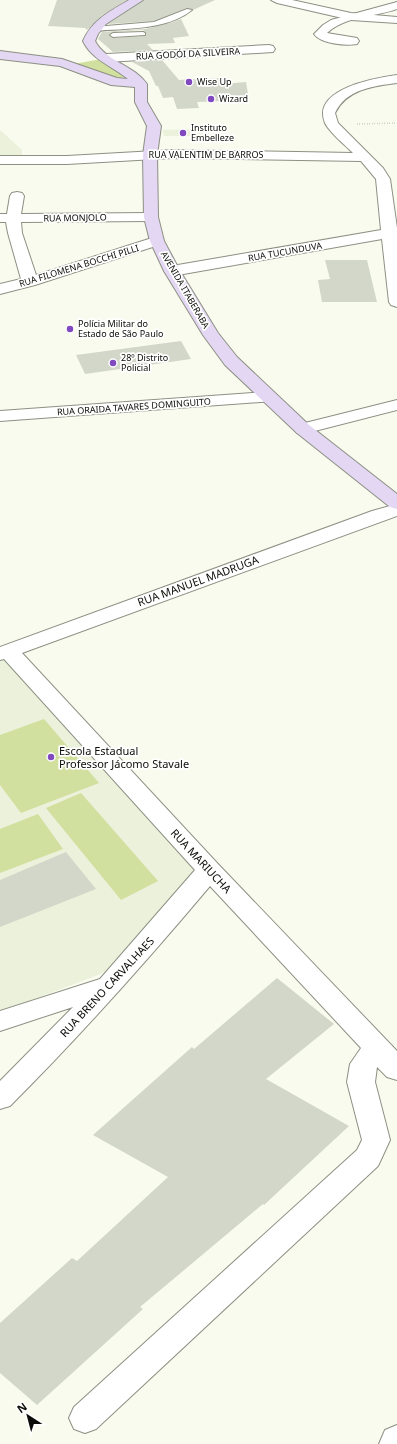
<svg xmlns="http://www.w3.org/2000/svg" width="397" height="1444" font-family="'Noto Sans',sans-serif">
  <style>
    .built { fill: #ebf1db }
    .green { fill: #d1e09e }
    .building { fill: #d3d7c9; fill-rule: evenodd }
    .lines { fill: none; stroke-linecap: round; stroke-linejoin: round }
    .service-casing { stroke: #8d9083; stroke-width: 2 }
    .minor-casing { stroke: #8d9083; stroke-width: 2 }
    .tertiary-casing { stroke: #8d9083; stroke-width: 2 }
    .secondary-casing { stroke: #8d9083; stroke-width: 2 }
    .path { stroke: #a4a79c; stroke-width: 1.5; stroke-dasharray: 0.5 2; stroke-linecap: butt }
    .service { fill: #fff; fill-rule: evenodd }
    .minor { fill: #fff; fill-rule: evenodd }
    .tertiary { fill: #fff; fill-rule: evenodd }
    .secondary { fill: #e3d7f4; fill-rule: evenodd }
    .poi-dot { fill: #8149bf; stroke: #fff; stroke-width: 1.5 }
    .labels { text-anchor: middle; stroke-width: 3.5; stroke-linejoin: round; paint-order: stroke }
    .far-street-label { font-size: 9px; fill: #0b0c07; stroke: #fff }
    .far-poi-label { font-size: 9px; fill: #0b0c07; stroke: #fff; text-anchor: start }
    .street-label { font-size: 11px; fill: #0b0c07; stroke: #fff }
    .poi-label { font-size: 11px; fill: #0b0c07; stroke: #fff; text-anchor: start }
  </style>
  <rect width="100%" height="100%" fill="#f8fbed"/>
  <!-- built -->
  <path class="built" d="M 204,129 L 202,136 L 164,136 L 163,130 Z
    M 0,130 L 22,150 L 22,159 L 0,158 Z
    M 0,654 L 203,860 L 119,967 L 0,1012 Z"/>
  <!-- green -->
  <path class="green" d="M 107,58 L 126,77 L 113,79 L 68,65 Z
    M 44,719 L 99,783 L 21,813 L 0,785 L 0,735 Z
    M 81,793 L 158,881 L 121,900 L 46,808 Z
    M 38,814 L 63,849 L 0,873 L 0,829 Z"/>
  <!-- building -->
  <path class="building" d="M 57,0 L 126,0 L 101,16 L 87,30 L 85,28 L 48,26 Z
    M 144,0 L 215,0 L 193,10 L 186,8 L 154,21 L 108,24 Z
    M 181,19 L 189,36 L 173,38 L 175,43 L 147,44 L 153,50 L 113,52 L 98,39 L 102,32 L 145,29 L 170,23 ZM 143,30 L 146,33 L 145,36 L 113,38 L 109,35 L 113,32 Z
    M 162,60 L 179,80 L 223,78 L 223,84 L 246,82 L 249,100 L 197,102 L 199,108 L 177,109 L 173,97 L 163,98 L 158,86 L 156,86 L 149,71 L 132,62 Z
    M 325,260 L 367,260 L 377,302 L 322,302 L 318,280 L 330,279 Z
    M 181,341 L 191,359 L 85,374 L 76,355 Z
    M 66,852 L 96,889 L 0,927 L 0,880 Z
    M 277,978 L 334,1024 L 266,1079 L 349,1126 L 264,1205 L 263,1204 L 140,1307 L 143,1309 L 37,1405 L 0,1373 L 0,1323 L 72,1258 L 77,1261 L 168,1177 L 93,1135 L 192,1047 L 194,1049 Z"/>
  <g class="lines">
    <!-- service casing -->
    <g class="service-casing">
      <path id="service" d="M 187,9 L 192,10 C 166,31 125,28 94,31 L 91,29 L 94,27 L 154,22 Z
        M 143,32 L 145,33 L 145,35 L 113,37 L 110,35 L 113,33 Z"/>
    </g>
    <!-- minor casing -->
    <g class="minor-casing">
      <path id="minor" d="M 397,2 L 397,9 C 375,17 345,16 327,33 L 357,38 L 359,41 L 357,44 C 346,46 321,44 314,34 L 323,25 L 331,20 Z
        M 269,45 L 273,46 L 275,49 L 273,52 L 107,62 L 103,61 L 101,58 L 103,55 L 107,54 Z
        M 397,75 L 397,83 C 374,86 346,89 335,113 L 338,123 L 383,168 L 390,179 L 397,228 L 397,307 L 391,305 L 389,302 L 382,239 L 172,276 L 167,274 L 164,271 L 167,268 L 172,266 L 381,230 L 376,179 L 361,161 L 173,158 L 67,164 L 0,164 L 0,156 L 67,156 L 173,150 L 353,153 C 345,145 329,132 325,123 C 311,89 375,78 397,75 Z
        M 17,192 L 22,193 L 24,196 L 21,214 L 151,213 L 156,214 L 158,217 L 156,220 L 151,221 L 21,222 L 22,233 L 36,275 L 152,238 L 157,237 L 162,238 L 164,241 L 162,244 L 35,285 L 0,294 L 0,284 L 21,279 L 8,233 L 6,222 L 0,222 L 0,214 L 7,214 L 10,196 L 12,193 Z
        M 268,392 L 274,393 L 277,397 L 274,401 L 0,421 L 0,411 Z
        M 397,400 L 397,410 L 303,434 L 297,433 L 294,429 L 297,425 Z
        M 397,504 L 397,516 L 22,653 L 218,864 L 397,1051 L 397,1080 L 387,1077 L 377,1067 L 375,1082 L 390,1140 L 378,1166 L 96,1429 L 85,1433 L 74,1429 L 69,1418 L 74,1407 L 357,1150 L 362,1140 L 347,1082 L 350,1064 L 361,1048 L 210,886 C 146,962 80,1036 10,1106 L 0,1109 L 0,1081 L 73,1007 L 0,1031 L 0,1011 L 100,979 L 195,870 L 4,659 L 0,660 L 0,647 L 372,511 Z"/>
    </g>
    <!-- tertiary casing -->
    <g class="tertiary-casing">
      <path id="tertiary" d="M 271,0 L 292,0 L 351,13 L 397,17 L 397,23 L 351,20 L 277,3 Z
        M 397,1425 L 397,1444 L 379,1444 L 385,1430 Z"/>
    </g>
    <!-- secondary casing -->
    <g class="secondary-casing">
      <path id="secondary" d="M 129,0 L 143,0 L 106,24 L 98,34 L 95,41 C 105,61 134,65 147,84 L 147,102 L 161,126 L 157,155 L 158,217 L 164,241 L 180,271 L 218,333 L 237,357 L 309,425 L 397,494 L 397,509 L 390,507 L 297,433 L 225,365 L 203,335 L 164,271 L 150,241 L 144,217 L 143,155 L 147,126 L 135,102 L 135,87 L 111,85 L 60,66 L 0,59 L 0,51 L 62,59 L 117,78 L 128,79 C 112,66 92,60 83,41 C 92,20 110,11 129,0 Z"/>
    </g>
    <!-- path -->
    <path class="path" d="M 357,124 L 397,123"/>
    <!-- service -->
    <use href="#service" class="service"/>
    <!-- minor -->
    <use href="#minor" class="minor"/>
    <!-- tertiary -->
    <use href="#tertiary" class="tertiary"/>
    <!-- secondary -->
    <use href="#secondary" class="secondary"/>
  </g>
  <!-- markers -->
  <g class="poi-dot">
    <circle cx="189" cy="82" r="4"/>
    <circle cx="211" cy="99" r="4"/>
    <circle cx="183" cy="133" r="4"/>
    <circle cx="70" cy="329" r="4"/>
    <circle cx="113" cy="363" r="4"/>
    <circle cx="51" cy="757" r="4"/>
  </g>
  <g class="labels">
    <!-- far-street labels -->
    <g class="far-street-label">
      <text transform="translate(188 54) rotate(-3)" y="3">RUA GODÓI DA SILVEIRA</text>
      <text x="206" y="158">RUA VALENTIM DE BARROS</text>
      <text transform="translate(75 218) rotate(-1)" y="3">RUA MONJOLO</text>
      <text transform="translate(285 252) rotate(-10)" y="3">RUA TUCUNDUVA</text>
      <text transform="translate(79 266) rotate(-17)" y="3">RUA FILOMENA BOCCHI PILLI</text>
      <text transform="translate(185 290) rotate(60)" y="3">AVENIDA ITABERABA</text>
      <text transform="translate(134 407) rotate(-4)" y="3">RUA ORAIDA TAVARES DOMINGUITO</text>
    </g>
    <!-- far-poi labels -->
    <g class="far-poi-label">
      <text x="197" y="85">Wise Up</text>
      <text x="219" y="102">Wizard</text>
      <text x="191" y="131">Instituto<tspan x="191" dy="10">Embelleze</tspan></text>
      <text x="78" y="327">Polícia Militar do<tspan x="78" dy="10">Estado de São Paulo</tspan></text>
      <text x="121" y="361">28º Distrito<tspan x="121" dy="10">Policial</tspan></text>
    </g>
    <!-- street labels -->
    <g class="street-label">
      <text transform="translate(198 581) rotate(-20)" y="4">RUA MANUEL MADRUGA</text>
      <text transform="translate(201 861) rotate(47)" y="4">RUA MARIUCHA</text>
      <text transform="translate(107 987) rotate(-47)" y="4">RUA BRENO CARVALHAES</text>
    </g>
    <!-- poi labels -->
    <g class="poi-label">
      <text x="59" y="755">Escola Estadual<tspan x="59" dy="13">Professor Jácomo Stavale</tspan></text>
    </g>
  </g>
  <!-- north arrow -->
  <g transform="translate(28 1416) rotate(324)" stroke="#ffffff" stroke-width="3" paint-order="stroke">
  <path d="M0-3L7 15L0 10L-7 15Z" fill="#0b0c07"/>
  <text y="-6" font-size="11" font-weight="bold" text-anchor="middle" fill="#0b0c07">N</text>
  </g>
</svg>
